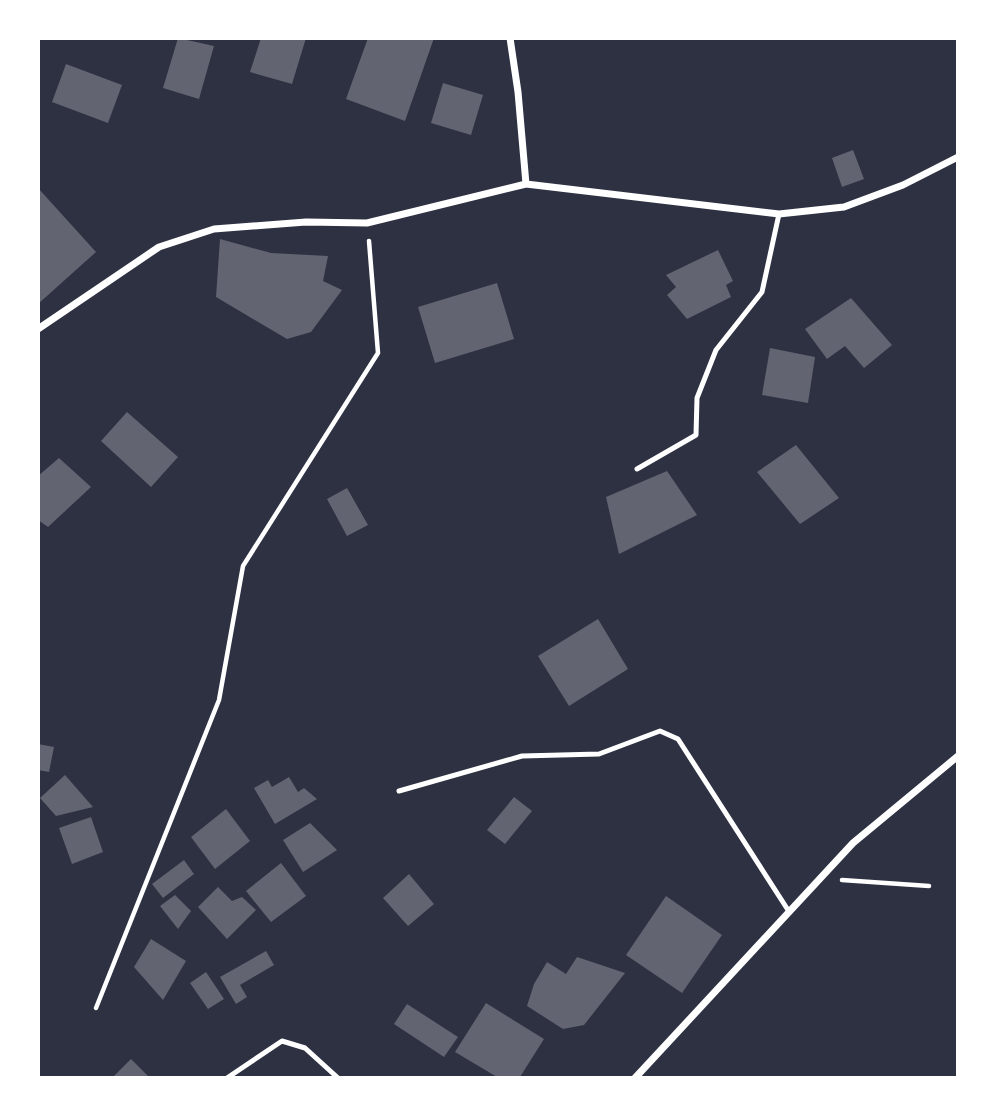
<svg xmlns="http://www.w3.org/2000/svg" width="996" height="1116" font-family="'Fira Sans Condensed',sans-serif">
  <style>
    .building { fill: #626471 }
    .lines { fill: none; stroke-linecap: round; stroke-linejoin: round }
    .path { stroke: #fff; stroke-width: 4.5 }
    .service { stroke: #fff; stroke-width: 5 }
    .minor { stroke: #fff; stroke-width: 7 }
  </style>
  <rect width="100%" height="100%" fill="#2d3142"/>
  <!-- building -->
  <path class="building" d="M 178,38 L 214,46 L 199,99 L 163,88 Z
    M 261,38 L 306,38 L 292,84 L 250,72 Z
    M 368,38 L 434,38 L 405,121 L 346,99 Z
    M 66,64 L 122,85 L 108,123 L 52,102 Z
    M 443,83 L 483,95 L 471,135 L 431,123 Z
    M 853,150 L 864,179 L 842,187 L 832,158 Z
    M 38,188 L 96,252 L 38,304 Z
    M 220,239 L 271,253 L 328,256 L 323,281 L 342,290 L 311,332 L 287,339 L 216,297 Z
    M 718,250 L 733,281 L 726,285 L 731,297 L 687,319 L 667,295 L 676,287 L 666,275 Z
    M 497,283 L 514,339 L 435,363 L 418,307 Z
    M 851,298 L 892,345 L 864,368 L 845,346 L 827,359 L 805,329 Z
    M 770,348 L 815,357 L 808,403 L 762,395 Z
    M 127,412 L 178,457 L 151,487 L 101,441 Z
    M 796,445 L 839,498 L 800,524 L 757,472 Z
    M 59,458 L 91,487 L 48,527 L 38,520 L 38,476 Z
    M 667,471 L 697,515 L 619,554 L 606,497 Z
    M 347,488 L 368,525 L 347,536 L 327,499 Z
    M 598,619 L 628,669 L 569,706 L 538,656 Z
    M 38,744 L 54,747 L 49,772 L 38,770 Z
    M 65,775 L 93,807 L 56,816 L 40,798 Z
    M 289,777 L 298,792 L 304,788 L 317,799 L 275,824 L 254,788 L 268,780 L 272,787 Z
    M 514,797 L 532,811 L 505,844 L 487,830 Z
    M 226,809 L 250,841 L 215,869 L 191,837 Z
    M 91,817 L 103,852 L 72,864 L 59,828 Z
    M 310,823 L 337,850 L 303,872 L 283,840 Z
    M 184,860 L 194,874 L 163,898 L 152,884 Z
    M 281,863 L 306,896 L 271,922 L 246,891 Z
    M 409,874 L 434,904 L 408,926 L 383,898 Z
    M 218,887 L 232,901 L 242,897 L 256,910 L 227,939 L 198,907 Z
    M 175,895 L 191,911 L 178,929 L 160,906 Z
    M 666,896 L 722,935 L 682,993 L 626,955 Z
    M 151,939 L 186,961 L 163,1000 L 134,967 Z
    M 266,951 L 274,965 L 240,985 L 247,997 L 236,1004 L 220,977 Z
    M 577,957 L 625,973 L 584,1025 L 563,1029 L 527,1006 L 534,984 L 547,962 L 566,974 Z
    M 206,972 L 224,999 L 208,1009 L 190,983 Z
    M 486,1003 L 544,1039 L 520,1077 L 497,1077 L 455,1052 Z
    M 407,1004 L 458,1037 L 444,1057 L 394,1024 Z
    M 131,1059 L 149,1077 L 113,1077 Z"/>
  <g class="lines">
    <!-- path -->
    <path class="path" d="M 842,880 L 929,886
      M 96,1008 L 219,700 L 243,566 L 378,353 L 369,241"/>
    <!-- service -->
    <path class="service" d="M 637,469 L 696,435 L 697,398 L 716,350 L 762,292 L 779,214
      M 399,791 L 522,756 L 599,754 L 660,731 L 678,739 L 788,910
      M 227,1078 L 282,1041 L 305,1048 L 338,1078"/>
    <!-- minor -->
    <path class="minor" d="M 510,38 L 518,92 L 526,184
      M 38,329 L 159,247 L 214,229 L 306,222 L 367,223 L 526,184 L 779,214 L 844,207 L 903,185 L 958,157
      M 635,1078 L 853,843 L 958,756"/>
  </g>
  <!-- border -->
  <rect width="996" height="1116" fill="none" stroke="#ffffff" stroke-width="80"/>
</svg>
